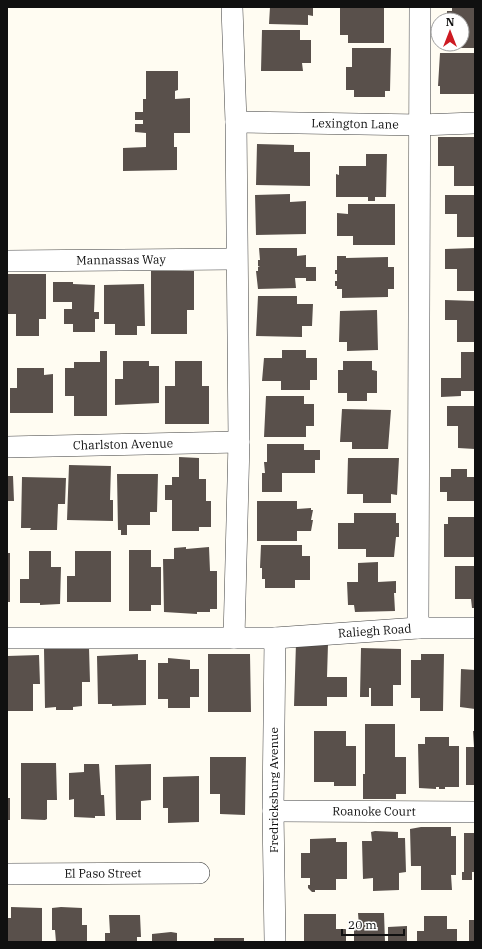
<svg xmlns="http://www.w3.org/2000/svg" width="482" height="949" font-family="'IBM Plex Serif',serif">
  <style>
    .building { fill: #59504b }
    .lines { fill: none; stroke-linecap: round; stroke-linejoin: round }
    .minor-casing { stroke: #434343; stroke-width: 22 }
    .minor { stroke: #fff; stroke-width: 21 }
    .labels { text-anchor: middle; stroke-width: 4; stroke-linejoin: round; paint-order: stroke }
    .street-label { font-size: 12px; fill: #101010; stroke: #fff }
  </style>
  <rect width="100%" height="100%" fill="#fffcf2"/>
  <!-- building -->
  <path class="building" d="M 270,7 L 313,7 L 313,16 L 308,15 L 308,25 L 269,24 Z
    M 340,7 L 384,7 L 384,43 L 348,43 L 348,35 L 340,35 Z
    M 452,7 L 475,7 L 475,48 L 452,48 L 452,44 L 462,44 L 462,20 L 447,20 L 447,11 L 452,11 Z
    M 262,30 L 300,30 L 300,40 L 311,40 L 311,63 L 302,63 L 303,71 L 261,71 Z
    M 352,48 L 391,48 L 390,91 L 385,91 L 385,97 L 354,97 L 354,90 L 346,90 L 346,67 L 352,67 Z
    M 440,53 L 475,53 L 475,94 L 440,94 L 440,86 L 438,86 Z
    M 146,71 L 178,71 L 178,90 L 175,91 L 175,99 L 190,98 L 190,133 L 174,133 L 174,147 L 177,147 L 177,170 L 123,171 L 123,148 L 146,147 L 146,133 L 135,132 L 135,124 L 143,124 L 143,120 L 135,120 L 135,112 L 143,112 L 143,99 L 146,99 Z
    M 438,137 L 474,137 L 475,186 L 454,186 L 454,166 L 438,166 Z
    M 257,144 L 294,145 L 294,152 L 310,152 L 310,186 L 256,185 Z
    M 366,154 L 387,154 L 386,197 L 375,197 L 375,201 L 368,201 L 368,197 L 336,197 L 336,174 L 339,175 L 339,166 L 366,166 Z
    M 290,194 L 290,202 L 306,201 L 306,234 L 256,235 L 255,195 Z
    M 445,195 L 475,195 L 475,237 L 457,237 L 457,214 L 445,214 Z
    M 348,204 L 395,204 L 395,245 L 353,245 L 353,236 L 337,236 L 337,213 L 348,214 Z
    M 259,248 L 297,248 L 297,256 L 306,255 L 306,267 L 316,267 L 316,281 L 306,281 L 306,278 L 295,278 L 296,288 L 258,289 L 256,271 L 258,271 L 258,267 L 260,267 L 258,266 L 258,260 L 260,260 Z
    M 475,248 L 475,291 L 457,291 L 457,269 L 445,269 L 445,249 Z
    M 337,256 L 346,256 L 346,258 L 388,257 L 388,267 L 394,267 L 394,289 L 388,289 L 388,297 L 342,298 L 342,289 L 337,289 L 337,286 L 335,286 L 335,281 L 337,281 L 337,274 L 335,274 L 335,270 L 337,270 Z
    M 151,271 L 194,271 L 194,310 L 187,310 L 187,334 L 151,334 Z
    M 7,274 L 46,274 L 46,319 L 39,319 L 39,336 L 16,336 L 16,314 L 7,314 Z
    M 53,282 L 73,282 L 73,284 L 95,285 L 94,312 L 99,312 L 99,319 L 95,319 L 95,332 L 73,332 L 73,324 L 64,324 L 64,309 L 72,309 L 72,302 L 53,302 Z
    M 144,284 L 145,326 L 137,326 L 137,335 L 115,335 L 115,324 L 104,324 L 104,285 Z
    M 258,296 L 297,296 L 297,304 L 313,304 L 312,326 L 302,326 L 302,337 L 256,336 Z
    M 445,300 L 475,301 L 475,342 L 457,342 L 457,320 L 445,320 Z
    M 377,310 L 378,350 L 347,351 L 347,342 L 339,342 L 340,311 Z
    M 282,350 L 306,350 L 306,358 L 317,358 L 317,380 L 310,380 L 310,390 L 281,390 L 281,381 L 262,381 L 264,358 L 282,358 Z
    M 100,351 L 107,351 L 107,416 L 74,416 L 74,396 L 65,396 L 65,368 L 74,368 L 74,362 L 100,362 Z
    M 461,352 L 475,352 L 475,391 L 461,391 L 461,396 L 441,397 L 441,378 L 461,378 Z
    M 123,361 L 149,361 L 149,366 L 159,366 L 159,403 L 115,405 L 115,379 L 123,379 Z
    M 175,361 L 202,361 L 202,386 L 209,386 L 209,424 L 165,424 L 165,386 L 175,386 Z
    M 343,361 L 372,361 L 372,370 L 377,371 L 377,393 L 367,393 L 367,401 L 347,401 L 347,393 L 338,393 L 338,370 L 343,370 Z
    M 17,368 L 44,368 L 44,375 L 53,374 L 53,413 L 10,413 L 10,388 L 17,388 Z
    M 266,396 L 304,396 L 304,404 L 314,404 L 314,426 L 306,426 L 306,437 L 264,437 Z
    M 447,406 L 475,406 L 475,449 L 458,448 L 458,426 L 447,426 Z
    M 342,409 L 391,410 L 388,449 L 352,449 L 352,442 L 340,442 Z
    M 267,444 L 304,444 L 304,450 L 320,450 L 320,460 L 315,460 L 315,473 L 282,473 L 282,492 L 262,492 L 262,473 L 265,473 L 264,462 L 267,462 Z
    M 179,457 L 199,458 L 199,479 L 206,479 L 206,501 L 211,501 L 211,527 L 199,527 L 199,531 L 172,531 L 172,500 L 165,500 L 165,485 L 172,485 L 172,477 L 179,477 Z
    M 348,458 L 399,458 L 397,495 L 391,494 L 391,503 L 363,503 L 363,494 L 347,494 Z
    M 69,465 L 111,466 L 110,500 L 113,500 L 113,521 L 67,520 Z
    M 451,469 L 467,469 L 467,477 L 475,477 L 475,501 L 447,501 L 447,492 L 440,492 L 440,477 L 451,477 Z
    M 117,474 L 158,474 L 157,512 L 150,512 L 150,525 L 127,525 L 127,535 L 121,535 L 121,530 L 118,530 Z
    M 7,476 L 13,476 L 14,501 L 7,501 Z
    M 22,477 L 66,478 L 65,504 L 58,504 L 57,530 L 30,530 L 31,528 L 21,528 Z
    M 257,501 L 297,501 L 297,509 L 311,508 L 311,510 L 313,510 L 311,520 L 313,520 L 311,531 L 297,531 L 297,541 L 257,541 Z
    M 354,513 L 396,513 L 396,523 L 399,523 L 399,537 L 396,537 L 394,557 L 366,557 L 366,549 L 338,549 L 338,523 L 354,523 Z
    M 448,517 L 475,517 L 475,557 L 444,557 L 444,524 L 448,524 Z
    M 261,545 L 302,545 L 302,556 L 310,556 L 310,580 L 295,580 L 295,588 L 265,588 L 265,579 L 262,579 L 262,568 L 260,568 Z
    M 186,547 L 186,549 L 209,547 L 210,571 L 217,571 L 217,609 L 210,609 L 210,612 L 197,612 L 197,614 L 164,612 L 163,559 L 174,559 L 174,548 Z
    M 129,550 L 151,550 L 151,567 L 161,567 L 161,605 L 151,605 L 151,611 L 129,611 Z
    M 29,551 L 51,551 L 51,567 L 61,567 L 60,604 L 40,605 L 40,603 L 20,603 L 20,579 L 29,579 Z
    M 75,551 L 111,551 L 111,602 L 67,602 L 67,576 L 75,576 Z
    M 7,553 L 10,553 L 10,602 L 7,602 Z
    M 378,562 L 378,582 L 396,581 L 396,593 L 394,593 L 395,611 L 355,612 L 354,605 L 348,605 L 347,582 L 358,582 L 358,563 Z
    M 455,566 L 475,566 L 475,608 L 472,608 L 471,599 L 455,599 Z
    M 296,643 L 328,644 L 327,677 L 347,677 L 347,697 L 327,697 L 327,706 L 294,706 Z
    M 89,648 L 90,682 L 82,682 L 82,706 L 73,707 L 73,710 L 56,710 L 56,707 L 45,708 L 44,649 Z
    M 361,648 L 401,649 L 401,685 L 393,685 L 393,706 L 371,706 L 371,688 L 369,688 L 369,697 L 360,697 Z
    M 138,654 L 138,660 L 146,660 L 146,705 L 112,706 L 112,704 L 98,704 L 97,656 Z
    M 208,654 L 250,654 L 251,712 L 208,712 Z
    M 421,654 L 444,654 L 443,711 L 420,711 L 420,698 L 411,698 L 411,660 L 421,660 Z
    M 39,655 L 40,684 L 33,684 L 33,711 L 7,711 L 7,656 Z
    M 168,658 L 190,660 L 190,669 L 199,669 L 199,697 L 190,697 L 190,708 L 168,708 L 168,699 L 158,699 L 158,663 L 168,663 Z
    M 461,669 L 475,670 L 475,709 L 460,707 Z
    M 365,724 L 395,724 L 395,757 L 406,757 L 406,794 L 396,794 L 396,799 L 363,799 L 363,774 L 365,774 Z
    M 314,731 L 346,731 L 346,746 L 356,746 L 356,786 L 334,786 L 334,782 L 314,782 Z
    M 473,731 L 475,731 L 475,785 L 466,785 L 466,747 L 474,747 Z
    M 425,737 L 449,737 L 449,746 L 459,746 L 459,787 L 445,787 L 445,789 L 439,789 L 439,787 L 436,787 L 436,789 L 419,788 L 418,744 L 425,744 Z
    M 210,757 L 246,757 L 245,815 L 220,814 L 220,794 L 210,794 Z
    M 21,763 L 56,763 L 57,800 L 47,800 L 47,819 L 45,820 L 21,819 Z
    M 84,764 L 99,764 L 101,795 L 104,795 L 105,816 L 95,816 L 95,818 L 74,817 L 74,799 L 69,800 L 69,773 L 84,772 Z
    M 151,764 L 151,800 L 141,801 L 141,820 L 116,820 L 115,765 Z
    M 199,776 L 199,822 L 168,823 L 168,808 L 163,808 L 163,777 Z
    M 7,798 L 10,798 L 10,820 L 7,820 Z
    M 421,827 L 451,827 L 451,836 L 456,836 L 456,875 L 451,875 L 452,890 L 421,890 L 421,866 L 411,866 L 410,829 Z
    M 375,831 L 398,832 L 398,838 L 405,838 L 406,872 L 399,873 L 399,890 L 373,891 L 373,878 L 363,879 L 362,841 L 372,841 L 371,832 Z
    M 464,833 L 475,833 L 475,872 L 472,872 L 472,880 L 462,880 L 462,872 L 464,872 Z
    M 336,838 L 336,842 L 347,842 L 347,879 L 336,879 L 336,890 L 315,890 L 315,892 L 312,892 L 308,888 L 308,885 L 310,885 L 310,878 L 301,878 L 301,853 L 310,853 L 310,839 Z
    M 11,907 L 42,908 L 42,942 L 7,942 L 7,918 L 11,918 Z
    M 61,907 L 82,908 L 82,925 L 87,925 L 87,942 L 56,942 L 55,930 L 52,930 L 52,908 Z
    M 358,913 L 384,913 L 385,942 L 354,942 L 354,926 L 359,926 Z
    M 304,914 L 336,914 L 336,929 L 346,929 L 346,942 L 304,942 Z
    M 109,915 L 140,915 L 141,937 L 137,937 L 137,942 L 105,942 L 105,933 L 110,933 Z
    M 424,916 L 447,916 L 447,929 L 457,929 L 457,942 L 417,942 L 417,931 L 424,931 Z
    M 469,920 L 475,920 L 475,942 L 469,942 Z
    M 407,926 L 407,942 L 388,942 L 388,927 Z
    M 171,932 L 177,933 L 177,942 L 152,942 L 152,934 Z
    M 214,938 L 244,938 L 244,942 L 214,942 Z"/>
  <g class="lines">
    <!-- minor casing -->
    <g class="minor-casing">
      <g id="minor">
        <path d="M 232,7 L 236,122 L 239,442 L 234,638"/>
        <path id="s1" d="M 236,122 L 420,125 L 475,123"/>
        <path id="s2" d="M 7,261 L 236,259"/>
        <path id="s3" d="M 7,447 L 239,442"/>
        <path d="M 418,628 L 420,7"/>
        <path id="s4" d="M 7,638 L 275,638 L 418,628 L 475,628"/>
        <path d="M 275,638 L 273,811 L 275,942"/>
        <path id="s5" d="M 273,811 L 475,812"/>
        <path id="s6" d="M 7,874 L 199,873"/>
      </g>
    </g>
    <!-- minor -->
    <use href="#minor" class="minor"/>
  </g>
  <g class="labels">
    <!-- street labels -->
    <g class="street-label">
      <text dy="4" stroke="none"><textPath href="#s1" startOffset="119">Lexington Lane</textPath></text>
      <text dy="4" stroke="none"><textPath href="#s2" startOffset="114">Mannassas Way</textPath></text>
      <text dy="4" stroke="none"><textPath href="#s3" startOffset="116">Charlston Avenue</textPath></text>
      <text dy="4" stroke="none"><textPath href="#s4" startOffset="368">Raliegh Road</textPath></text>
      <text transform="translate(274 790) rotate(-90)" y="4">Fredricksburg Avenue</text>
      <text dy="4" stroke="none"><textPath href="#s5" startOffset="101">Roanoke Court</textPath></text>
      <text dy="4" stroke="none"><textPath href="#s6" startOffset="96">El Paso Street</textPath></text>
    </g>
  </g>
  <!-- border -->
  <rect width="482" height="949" fill="none" stroke="#101010" stroke-width="16"/>
  <!-- north arrow -->
  <g transform="translate(450 32)"><circle r="19" fill="#ffffff" stroke="#9f9f9f"/>
  <path d="M0-3L7 15L0 10L-7 15Z" fill="#cd1a22"/>
  <text y="-6" font-size="11" font-weight="bold" text-anchor="middle" fill="#101010">N</text>
  </g>
  <!-- scale -->
  <path d="M342 929v6h62v-6" fill="none" stroke="#101010" stroke-width="2"/>
  <text x="348" y="929" font-size="12" fill="#101010" stroke="#ffffff" stroke-width="3" paint-order="stroke">20 m</text>
</svg>
